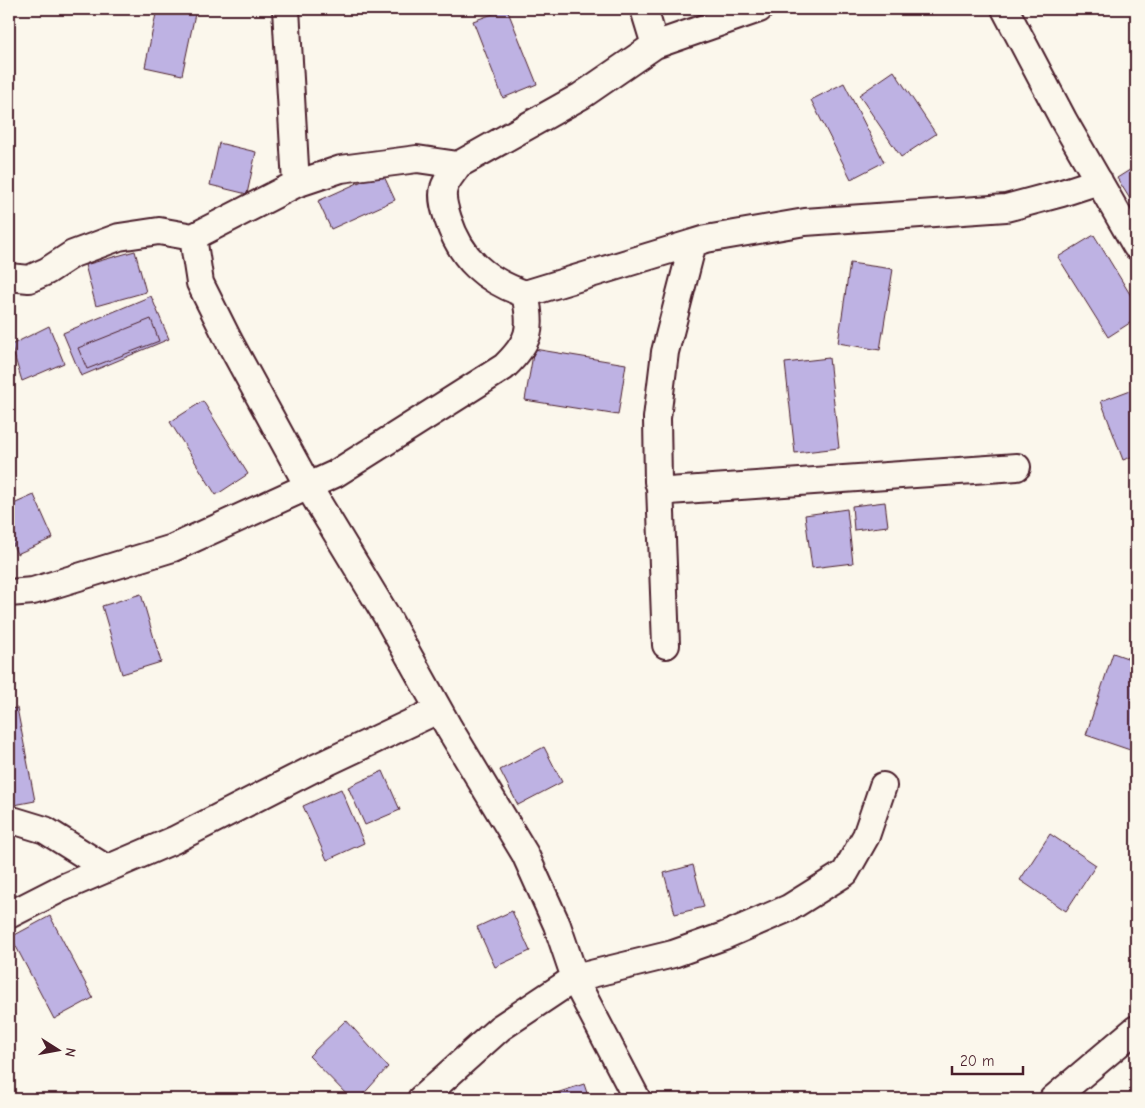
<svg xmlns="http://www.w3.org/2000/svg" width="1145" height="1108" font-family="'Comic Neue',sans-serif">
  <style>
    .building { fill: #beb2e3; stroke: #4a1f2b }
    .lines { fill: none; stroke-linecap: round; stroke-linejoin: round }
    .street-casing { stroke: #4a1f2b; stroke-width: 30 }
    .street { stroke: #fbf7ec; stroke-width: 26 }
  </style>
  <rect width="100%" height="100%" fill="#fbf7ec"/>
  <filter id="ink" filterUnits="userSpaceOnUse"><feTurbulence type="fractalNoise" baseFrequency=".02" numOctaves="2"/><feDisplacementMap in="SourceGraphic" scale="10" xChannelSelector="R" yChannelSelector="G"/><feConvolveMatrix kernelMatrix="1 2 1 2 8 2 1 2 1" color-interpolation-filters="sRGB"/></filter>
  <g filter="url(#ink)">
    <!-- building -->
    <path class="building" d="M 157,9 L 196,9 L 182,75 L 145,67 Z
      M 507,9 L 537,84 L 503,98 L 473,21 Z
      M 894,71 L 936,134 L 901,157 L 859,95 Z
      M 844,83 L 884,162 L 851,179 L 811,100 Z
      M 219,143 L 256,152 L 247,194 L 210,185 Z
      M 1136,166 L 1136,206 L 1135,207 L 1117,178 Z
      M 382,172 L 395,200 L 331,229 L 318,201 Z
      M 1094,235 L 1136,304 L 1136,319 L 1108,337 L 1058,257 Z
      M 135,251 L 146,292 L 96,306 L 85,265 Z
      M 850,263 L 893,269 L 880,350 L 838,343 Z
      M 151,296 L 169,339 L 81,376 L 63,333 Z
      M 151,319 L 159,341 L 87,369 L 78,348 Z
      M 49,326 L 64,363 L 22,381 L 11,345 Z
      M 534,349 L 626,364 L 618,415 L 525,400 Z
      M 829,358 L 839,448 L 795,453 L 785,363 Z
      M 1136,388 L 1136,455 L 1123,460 L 1101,401 Z
      M 203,401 L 248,474 L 216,495 L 170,422 Z
      M 34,495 L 53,538 L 17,554 L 9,535 L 9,506 Z
      M 885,502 L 888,526 L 854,530 L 852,506 Z
      M 847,509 L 853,563 L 812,568 L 805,515 Z
      M 141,594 L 161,662 L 122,674 L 102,606 Z
      M 1113,653 L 1136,661 L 1136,752 L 1086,735 Z
      M 17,708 L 35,801 L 9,806 L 9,709 Z
      M 544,747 L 562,782 L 518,805 L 500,770 Z
      M 383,771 L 400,810 L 365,825 L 348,787 Z
      M 341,789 L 364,843 L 327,860 L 303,806 Z
      M 1050,834 L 1096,865 L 1066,911 L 1020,880 Z
      M 693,865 L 704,907 L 675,914 L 664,873 Z
      M 512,911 L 530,951 L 495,967 L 477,927 Z
      M 50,916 L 93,998 L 54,1019 L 11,937 Z
      M 346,1020 L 388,1067 L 359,1099 L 351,1099 L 309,1056 Z
      M 584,1084 L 589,1099 L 544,1099 L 544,1097 Z"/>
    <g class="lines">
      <!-- street casing -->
      <g class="street-casing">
        <path id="street" d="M 286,9 L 296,184
          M 644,9 L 655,45
          M 1005,9 L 1064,121 L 1136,246
          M 458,165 C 454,172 446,180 444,188 C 441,197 445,210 448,219 C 461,259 485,280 525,294 L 706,239 L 805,222 L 1006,208 L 1062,193 L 1099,181
          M 193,237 L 200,283 L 229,341 L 308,486 L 386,615 L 449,728 L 525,854 L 557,925 L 577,984 L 637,1099
          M 693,243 L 665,352 L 657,418 L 658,482 L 662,489 L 669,491 L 1017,467
          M 9,277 L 29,279 L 47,271 L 73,254 L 119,237 L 159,231 L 193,237 L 296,184 L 341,169 L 417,159 L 458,165 L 581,96 L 655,45 L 759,9
          M 660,486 L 666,645
          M 9,593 L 33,591 L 173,548 L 335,474 L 504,367 C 530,342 533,329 525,294
          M 9,819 L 45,830 L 107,869
          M 9,915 L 62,888 L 174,840 L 313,769 L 438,710
          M 421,1099 L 500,1028 L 575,978 L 673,954 L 724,936 L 789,908 L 845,873 L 866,836 L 883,786
          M 1053,1099 L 1136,1029"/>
      </g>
      <!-- street -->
      <use href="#street" class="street"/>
    </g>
  </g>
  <!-- margin -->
  <rect width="1145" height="1108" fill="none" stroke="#fbf7ec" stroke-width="30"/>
  <rect x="15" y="15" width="1115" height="1078" fill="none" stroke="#4a1f2b" stroke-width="2" filter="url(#ink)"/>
  <!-- north arrow -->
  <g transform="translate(58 1050) rotate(101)" stroke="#fbf7ec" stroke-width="4" paint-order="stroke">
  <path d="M0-4L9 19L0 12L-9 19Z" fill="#4a1f2b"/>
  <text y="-8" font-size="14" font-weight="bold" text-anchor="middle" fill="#4a1f2b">N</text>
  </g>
  <!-- scale -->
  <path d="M952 1066v8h71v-8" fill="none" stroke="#4a1f2b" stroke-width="2.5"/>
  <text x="960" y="1066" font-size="15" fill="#4a1f2b" stroke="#fbf7ec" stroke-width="4" paint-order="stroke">20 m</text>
</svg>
